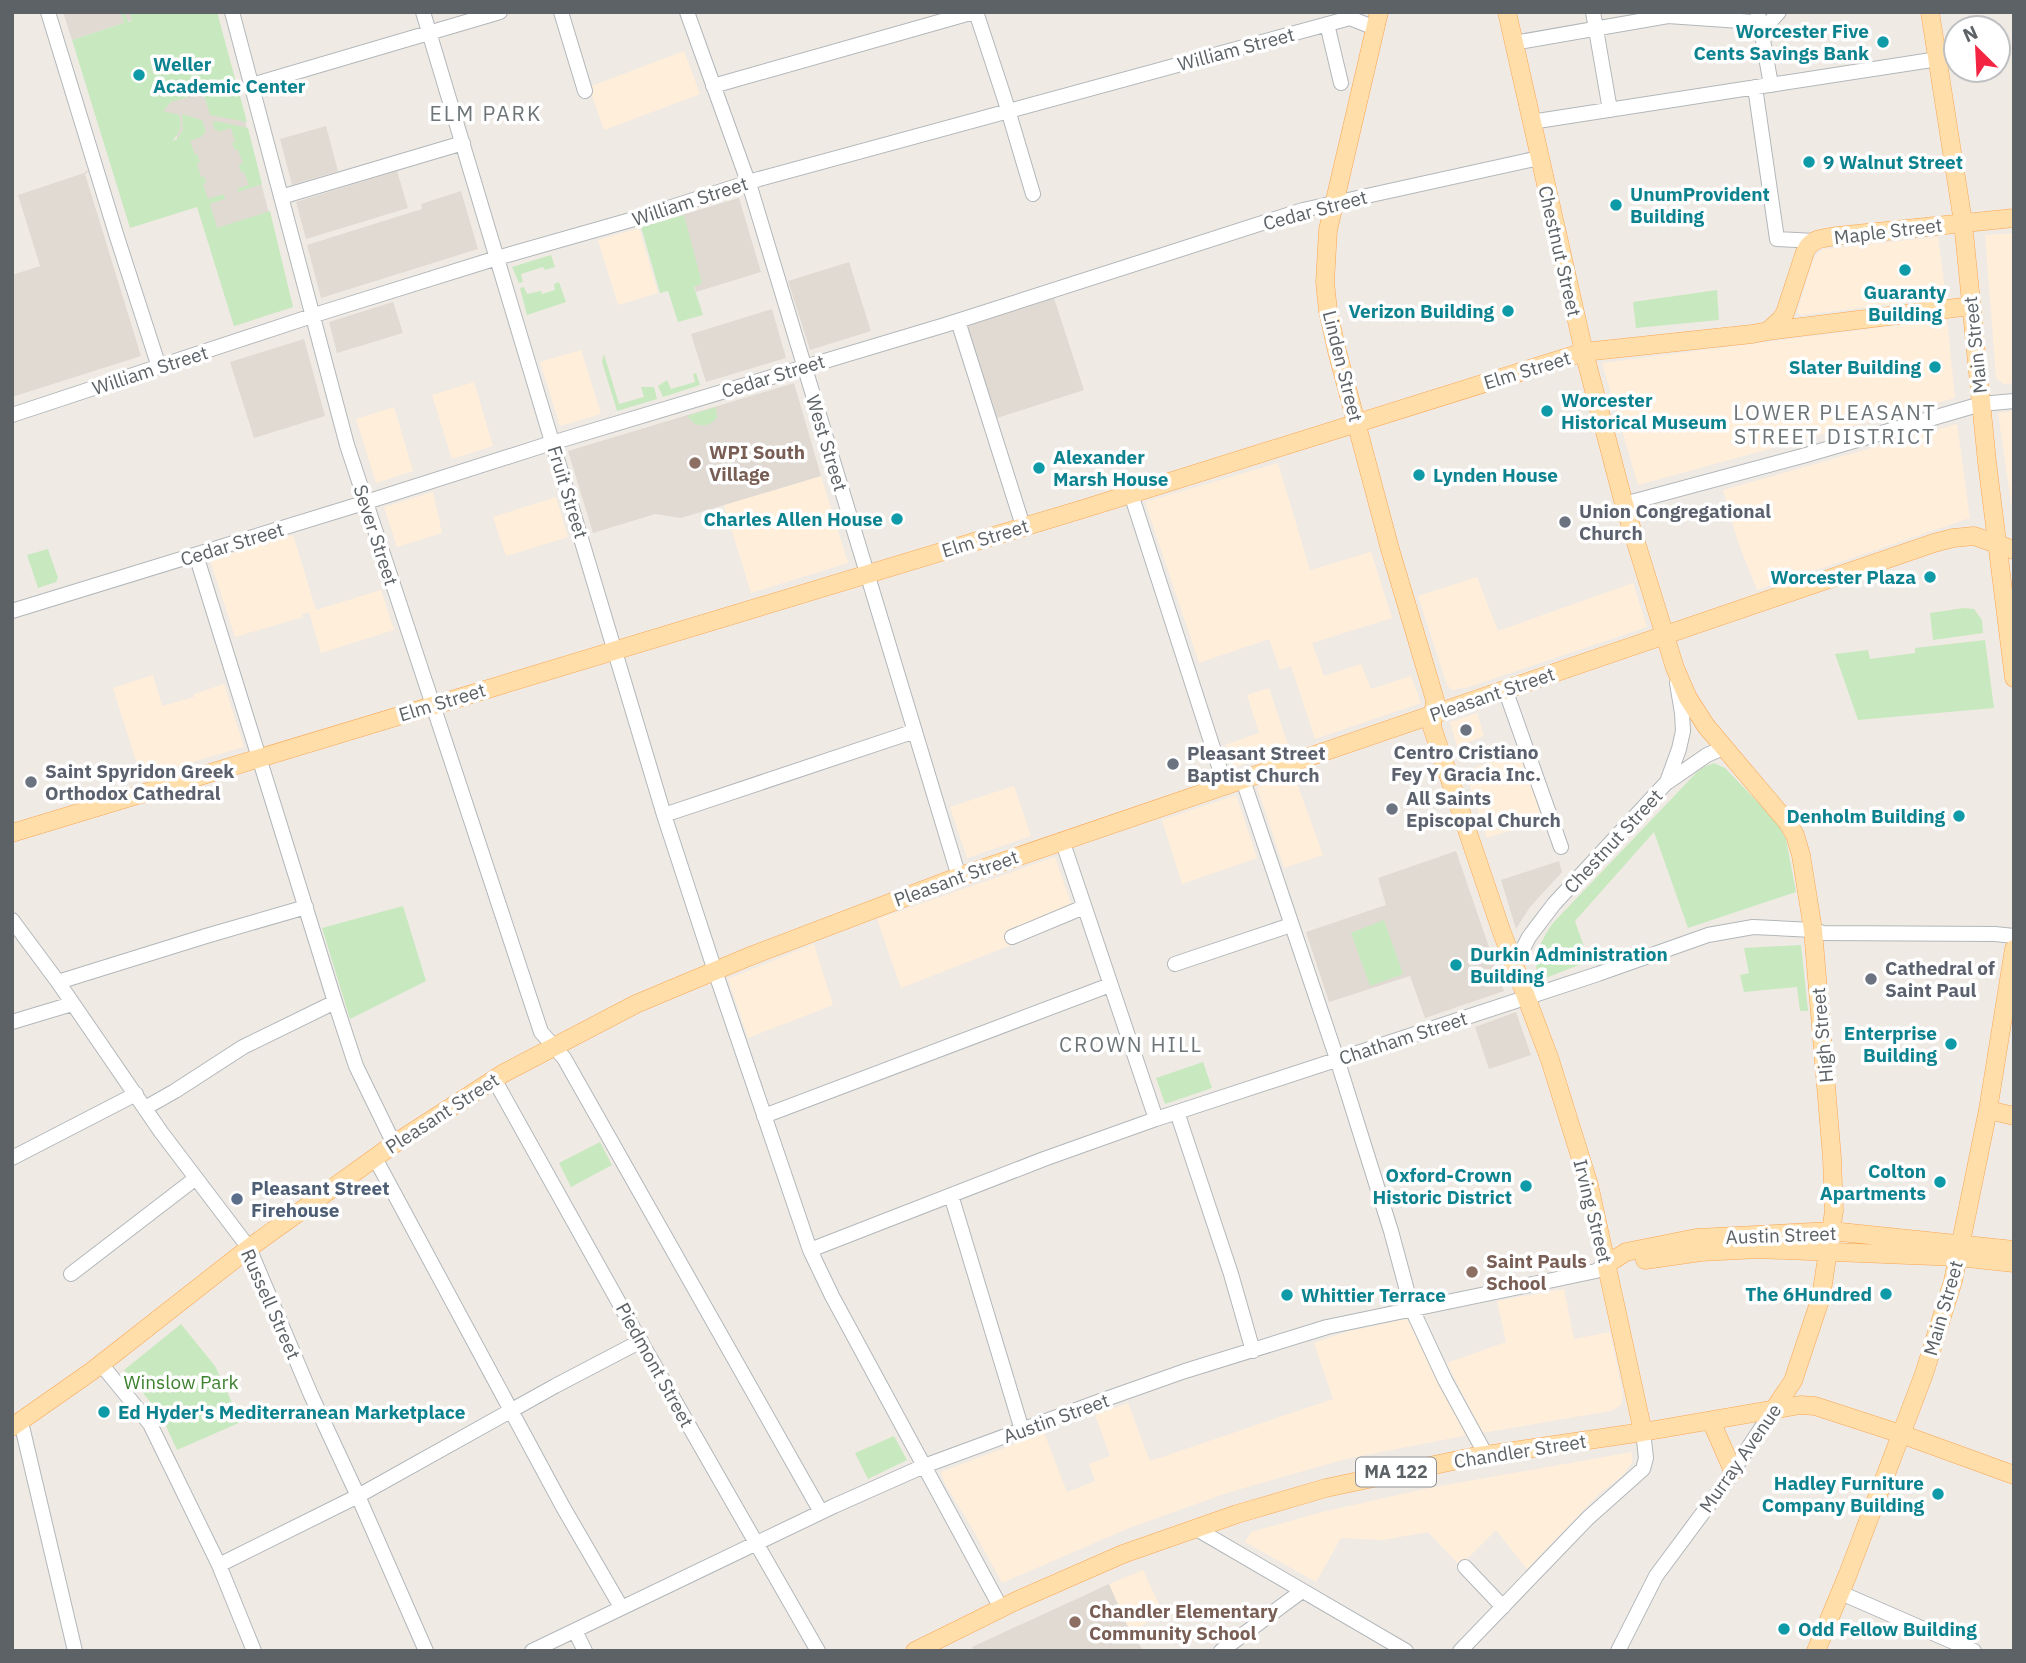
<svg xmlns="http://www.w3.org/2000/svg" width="2026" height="1663" font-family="'IBM Plex Sans',sans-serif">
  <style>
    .commercial { fill: #ffeeda }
    .education { fill: #e0dad3 }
    .green { fill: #c8e9bf }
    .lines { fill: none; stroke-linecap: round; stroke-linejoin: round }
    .minor-casing { stroke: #b2b7ba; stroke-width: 16 }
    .major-casing { stroke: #faa652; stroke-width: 19 }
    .minor { stroke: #fff; stroke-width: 14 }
    .major { stroke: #ffdeaa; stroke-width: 18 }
    .culture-dot { fill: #0f9aa8; stroke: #fff; stroke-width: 2.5 }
    .education-dot { fill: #8d6e63; stroke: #fff; stroke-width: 2.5 }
    .worship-dot { fill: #6b7280; stroke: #fff; stroke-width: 2.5 }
    .service-dot { fill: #5c6f8a; stroke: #fff; stroke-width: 2.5 }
    .labels { text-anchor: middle; stroke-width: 7; stroke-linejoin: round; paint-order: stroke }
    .shield { fill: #fff; stroke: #8d9194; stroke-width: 2 }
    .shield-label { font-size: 18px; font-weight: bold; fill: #5c6266 }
    .culture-label { font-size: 19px; font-weight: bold; fill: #0d838f; stroke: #fff; text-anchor: end }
    .street-label { font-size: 19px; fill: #5c6266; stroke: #fff }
    .education-label { font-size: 19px; font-weight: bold; fill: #785e54; stroke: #fff; text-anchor: start }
    .worship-label { font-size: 19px; font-weight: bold; fill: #5b616d; stroke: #fff; text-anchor: start }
    .service-label { font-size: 19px; font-weight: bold; fill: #4e5e75; stroke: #fff; text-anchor: start }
    .park-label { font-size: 19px; fill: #3d822f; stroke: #fff }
    .neighbourhood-label { font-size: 21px; letter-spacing: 2px; fill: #6d7578; stroke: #fff }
  </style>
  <rect width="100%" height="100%" fill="#f0eae4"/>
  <!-- commercial -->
  <path class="commercial" d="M 684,51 L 700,94 L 604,130 L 589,87 Z
    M 639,228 L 658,293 L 618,305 L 598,240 Z
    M 2014,233 L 2014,383 L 2004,384 L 1996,378 L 1985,235 Z
    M 1938,237 L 1946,298 L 1800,315 L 1797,313 L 1812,263 L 1816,255 L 1823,249 Z
    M 1947,319 L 1955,398 L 1638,485 L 1602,363 Z
    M 581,350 L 601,414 L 560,426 L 540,362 Z
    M 474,382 L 493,446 L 452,459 L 432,395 Z
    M 394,407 L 413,471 L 376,483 L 356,419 Z
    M 2014,411 L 2014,523 L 1998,413 Z
    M 1957,424 L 1970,518 L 1757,590 L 1738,542 L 1723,490 Z
    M 1278,463 L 1310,570 L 1371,552 L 1392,618 L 1312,643 L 1324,676 L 1361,664 L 1371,689 L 1411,676 L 1421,703 L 1315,739 L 1291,666 L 1280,670 L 1269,639 L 1199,663 L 1145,502 Z
    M 821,476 L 848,563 L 751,593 L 724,505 Z
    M 433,492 L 442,533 L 397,547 L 384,507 Z
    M 556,497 L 568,537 L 506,556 L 493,517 Z
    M 293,535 L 316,610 L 381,590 L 394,630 L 321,653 L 309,612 L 302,614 L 303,617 L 235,637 L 210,560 Z
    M 1477,577 L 1498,631 L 1633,583 L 1647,627 L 1469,687 L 1452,690 L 1447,685 L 1418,596 Z
    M 153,675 L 162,706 L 194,697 L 194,694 L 224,684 L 244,747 L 141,777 L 113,688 Z
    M 1269,688 L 1289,748 L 1233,768 L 1225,745 L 1259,733 L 1247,695 Z
    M 1477,713 L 1484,736 L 1457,746 L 1450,722 Z
    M 1521,752 L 1545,819 L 1487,838 L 1465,771 Z
    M 1294,775 L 1323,855 L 1284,868 L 1257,787 Z
    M 1014,786 L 1031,836 L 967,858 L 950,807 Z
    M 1236,795 L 1257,858 L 1182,884 L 1162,820 Z
    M 1055,857 L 1073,910 L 1021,941 L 901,988 L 877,919 Z
    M 814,944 L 833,1005 L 748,1038 L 728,979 Z
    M 1564,1289 L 1574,1339 L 1610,1332 L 1623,1396 L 1621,1405 L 1611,1411 L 1482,1433 L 1447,1363 L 1506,1342 L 1497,1301 Z
    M 1407,1319 L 1466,1434 L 1463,1436 L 1346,1459 L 1230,1492 L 1129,1528 L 1002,1583 L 972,1528 L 945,1484 L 941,1472 L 1044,1433 L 1067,1492 L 1095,1481 L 1089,1464 L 1110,1456 L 1095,1415 L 1128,1403 L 1150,1461 L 1333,1399 L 1314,1343 L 1349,1331 Z
    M 1632,1452 L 1632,1462 L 1624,1474 L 1599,1494 L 1527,1569 L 1496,1530 L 1460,1566 L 1428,1532 L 1383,1540 L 1341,1538 L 1316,1582 L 1245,1542 L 1251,1532 L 1322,1512 L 1429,1488 Z
    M 1143,1570 L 1162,1611 L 1131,1634 L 1109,1584 Z"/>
  <!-- education -->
  <path class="education" d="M 63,12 L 217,12 L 293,307 L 234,326 L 176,134 L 108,155 L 85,174 L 141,356 L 12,397 L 12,275 L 40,266 L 18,195 L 84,173 L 108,155 L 81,67 L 139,18 L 72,40 Z
    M 326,126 L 338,171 L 292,185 L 280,139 Z
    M 397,171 L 408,208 L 306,239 L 296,202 Z
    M 461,191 L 478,249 L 321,298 L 307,245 L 422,209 L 421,204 Z
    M 739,198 L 761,272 L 696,292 L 685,255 L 693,251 L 682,215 Z
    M 849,262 L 871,331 L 810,350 L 788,281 Z
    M 1054,298 L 1084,390 L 997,418 L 967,326 Z
    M 393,302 L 403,333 L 337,353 L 329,322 Z
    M 772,309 L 786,358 L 706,382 L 691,334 Z
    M 304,339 L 325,416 L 254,438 L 230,362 Z
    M 794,383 L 821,476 L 681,518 L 655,514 L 593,533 L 568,451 Z
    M 1456,851 L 1504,991 L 1425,1018 L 1410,976 L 1329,1002 L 1306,932 L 1386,905 L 1378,878 Z
    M 1559,861 L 1562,872 L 1530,907 L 1516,929 L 1501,880 Z
    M 1516,1012 L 1531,1055 L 1489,1069 L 1475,1027 Z
    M 1109,1584 L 1131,1634 L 1144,1651 L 974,1651 L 972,1647 Z"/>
  <!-- green -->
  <path class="green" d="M 121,12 L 124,12 L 128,22 L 132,21 L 130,12 L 217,12 L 236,82 L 171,102 L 163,111 L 179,115 C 183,126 179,134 172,141 L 177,139 L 183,130 L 182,114 L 202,120 L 206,132 L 203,134 L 203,136 L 190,141 L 195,155 L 197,154 L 200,162 L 197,164 L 201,177 L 204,176 L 206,183 L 203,184 L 208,199 L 224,194 L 225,199 L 210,204 L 217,228 L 270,211 L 293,307 L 234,326 L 197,207 L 130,228 L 72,40 L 124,23 Z
    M 237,85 L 247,122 L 210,115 L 204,95 Z
    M 212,121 L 216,122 L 216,121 L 248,128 L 262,184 L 238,192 L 237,189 L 249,185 L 244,172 L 241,172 L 239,165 L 243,163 L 238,150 L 235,150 L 232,143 L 235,142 L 231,128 L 218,132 L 217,129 L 215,130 Z
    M 684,215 L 702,283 L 694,287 L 703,315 L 678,322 L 668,291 L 660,293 L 641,227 Z
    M 551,255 L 555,267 L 545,270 L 543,267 L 521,274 L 523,282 L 519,283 L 512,267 Z
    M 559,282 L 566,302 L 527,315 L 520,288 L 524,287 L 527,294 L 541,291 L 542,294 L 555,290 L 554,284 Z
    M 1717,290 L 1719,320 L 1636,328 L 1633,302 Z
    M 604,354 L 619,404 L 644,397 L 641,387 L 654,387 L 657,399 L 617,411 L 602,362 Z
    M 696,373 L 700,385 L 663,397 L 658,386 L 667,380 L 671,389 L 695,382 L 693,374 Z
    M 716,407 L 717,417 C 712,425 704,427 695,424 L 687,416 Z
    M 48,549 L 58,578 L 56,582 L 38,588 L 27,555 Z
    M 1964,608 L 1974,609 L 1982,620 L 1983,633 L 1933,640 L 1930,613 Z
    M 1985,640 L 1994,708 L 1858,720 L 1835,654 L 1868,650 L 1870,659 L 1915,653 L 1915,648 Z
    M 1714,763 L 1725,768 L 1775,820 L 1786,839 L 1796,892 L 1688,928 L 1654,832 L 1575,921 L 1589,961 L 1538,981 C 1533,960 1540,940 1553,923 L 1697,772 L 1704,767 Z
    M 403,906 L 426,981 L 350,1019 L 322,928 Z
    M 1384,920 L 1403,974 L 1370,986 L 1351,933 Z
    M 1801,945 L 1808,1011 L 1800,1011 L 1797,987 L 1744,992 L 1740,975 L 1749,973 L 1744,948 Z
    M 1203,1062 L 1212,1088 L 1165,1104 L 1156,1078 Z
    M 600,1142 L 612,1165 L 571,1187 L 559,1163 Z
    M 181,1324 L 215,1366 L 241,1422 L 177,1450 L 161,1415 L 124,1370 Z
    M 894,1436 L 907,1460 L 868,1479 L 855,1453 Z"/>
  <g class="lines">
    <!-- minor casing -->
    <g class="minor-casing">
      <path id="minor" d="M 48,12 L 117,237 L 159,367
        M 232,12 L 347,445 L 541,1032 L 564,1058 L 821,1512
        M 423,12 L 664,815 L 715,971 L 810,1250 L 832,1296 L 1001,1608
        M 561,12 L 585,91
        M 687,12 L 751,190 L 959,877
        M 976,12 L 1005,100 L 1033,194
        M 1593,12 L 1610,110
        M 1758,12 L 1771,85
        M 1327,24 L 1341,83
        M 1514,43 L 1668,16 L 1769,23 L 1779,12
        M 252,85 L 500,12
        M 713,86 L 974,12
        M 1755,87 L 1777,239 L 1814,241
        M 1531,122 L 1938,59
        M 281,197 L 463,143
        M 958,321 L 1023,526
        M 12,415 L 324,312 L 497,258 L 634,219 L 759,179 L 1350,18 L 1375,28
        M 1131,494 L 1225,785
        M 1624,504 L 1806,455 L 1981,404 L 2014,401
        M 196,555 L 335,1002 L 356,1066 L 394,1144
        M 12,611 L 357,505 L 545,445 L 945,325 L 1303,210 L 1539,158
        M 1505,689 L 1561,847
        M 1243,780 L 1337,1059 L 1391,1231 L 1412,1309 L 1445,1380 L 1486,1455
        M 1668,782 L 1707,755 L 1723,748
        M 664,815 L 915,731
        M 1062,840 L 1156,1119
        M 12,920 L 58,982 L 161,1132 L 249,1248 L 311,1395 L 358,1496 L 426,1651
        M 1012,937 L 1084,907
        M 1175,964 L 1291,925
        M 1514,966 L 1529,937 L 1554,904 L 1667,782 L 1679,749 L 1683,731 L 1682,713 L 1677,683
        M 58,982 L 206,936 L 306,907
        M 12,1022 L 72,1004
        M 494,1079 L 637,1335 L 818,1651
        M 145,1108 L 175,1091 L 243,1047 L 335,1002
        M 1177,1112 L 1231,1274 L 1253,1351
        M 764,1116 L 1110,985
        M 12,1158 L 136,1094
        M 375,1158 L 563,1507 L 621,1607
        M 951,1195 L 1022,1430
        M 810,1250 L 1044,1159 L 1156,1119 L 1598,974 L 1708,935 L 1753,927 L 1813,930 L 1823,933 L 1995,934 L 2014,936
        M 71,1274 L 196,1178
        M 101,1364 L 150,1424 L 219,1565 L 254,1651
        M 21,1422 L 75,1651
        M 1195,1528 L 1406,1651
        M 219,1565 L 358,1496 L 555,1386 L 641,1341
        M 1465,1567 L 1503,1607
        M 1841,1593 L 1974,1651
        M 575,1631 L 585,1651
        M 532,1651 L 834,1506 L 924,1466 L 1103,1400 L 1185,1371 L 1327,1327 L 1596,1271 L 1607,1264
        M 1221,1651 L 1302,1591
        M 1460,1651 L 1588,1518 L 1643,1469 L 1646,1458 L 1643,1432
        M 1618,1651 L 1656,1576 L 1725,1483 L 1774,1409"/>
    </g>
    <!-- major casing -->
    <g class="major-casing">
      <path id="major" d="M 1379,12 L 1328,230 L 1325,282 L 1328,311 L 1337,351 L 1390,549 L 1435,700 L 1432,727 L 1501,930 L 1550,1060 L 1589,1185 L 1643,1432
        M 1507,12 L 1584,352 L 1624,504 L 1675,668 L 1688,698 L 1706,726 L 1788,823 L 1795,835 L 1801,855 L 1813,930 L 1832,1158 L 1834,1211 L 1821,1297 L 1793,1381 L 1774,1409
        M 1930,12 L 1963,222 L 1987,462 L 2014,678
        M 1768,331 L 1781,319 L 1785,313 L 1805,252 C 1811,238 1823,238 1837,236 L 2014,218
        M 12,833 L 1083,509 L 1584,352 L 1752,334 L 1768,331 L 1971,306
        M 1988,1110 L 2014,1116
        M 1645,1260 L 1701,1252 L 1758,1249 L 1958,1257 L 2014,1263
        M 1607,1264 L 1626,1252 L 1696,1238 L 1831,1231 L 2014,1250
        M 1711,1421 L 1733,1471
        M 12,1427 L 92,1371 L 249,1248 L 394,1144 L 504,1073 L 636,1004 L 748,957 L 958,877 L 1934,543 L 1953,538 L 1974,536 L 2014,550
        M 915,1651 L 1018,1600 L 1123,1554 L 1237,1514 L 1326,1488 L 1472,1457 L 1643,1432 L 1800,1405 L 1815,1406 L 1901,1434 L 2014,1475
        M 1816,1651 L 1848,1574 L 1924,1374 L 1953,1281 L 1988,1110 L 2014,949"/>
    </g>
    <!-- minor -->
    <use href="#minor" class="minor"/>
    <!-- major -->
    <use href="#major" class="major"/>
  </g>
  <!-- markers -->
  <g class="culture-dot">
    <circle cx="1883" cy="42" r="7"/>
    <circle cx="139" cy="75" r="7"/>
    <circle cx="1809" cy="162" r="7"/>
    <circle cx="1616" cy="205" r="7"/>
    <circle cx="1905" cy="270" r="7"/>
    <circle cx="1508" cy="311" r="7"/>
    <circle cx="1935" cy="367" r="7"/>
    <circle cx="1547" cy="411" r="7"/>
    <circle cx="1039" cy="468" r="7"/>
    <circle cx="1419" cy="475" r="7"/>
    <circle cx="897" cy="519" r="7"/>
    <circle cx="1930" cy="577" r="7"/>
    <circle cx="1959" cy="816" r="7"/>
    <circle cx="1456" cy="965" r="7"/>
    <circle cx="1951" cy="1044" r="7"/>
    <circle cx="1940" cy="1182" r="7"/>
    <circle cx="1526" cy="1186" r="7"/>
    <circle cx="1886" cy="1294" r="7"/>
    <circle cx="1287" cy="1295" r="7"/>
    <circle cx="104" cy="1412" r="7"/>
    <circle cx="1938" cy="1494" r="7"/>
    <circle cx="1784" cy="1629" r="7"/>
  </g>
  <g class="education-dot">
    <circle cx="695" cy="463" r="7"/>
    <circle cx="1472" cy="1272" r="7"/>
    <circle cx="1075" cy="1622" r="7"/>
  </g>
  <g class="worship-dot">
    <circle cx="1565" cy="522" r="7"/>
    <circle cx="1466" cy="730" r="7"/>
    <circle cx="1173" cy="764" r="7"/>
    <circle cx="31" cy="782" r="7"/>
    <circle cx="1392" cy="809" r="7"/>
    <circle cx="1871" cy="979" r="7"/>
  </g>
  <circle class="service-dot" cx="237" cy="1199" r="7"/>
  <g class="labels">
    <!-- shield labels -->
    <rect class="shield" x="1356" y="1457.5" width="80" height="29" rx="5"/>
    <g class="shield-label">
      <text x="1396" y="1478">MA 122</text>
    </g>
    <!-- culture labels -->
    <g class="culture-label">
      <text x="1869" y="38">Worcester Five<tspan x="1869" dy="22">Cents Savings Bank</tspan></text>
      <text x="153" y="71" text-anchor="start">Weller<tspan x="153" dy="22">Academic Center</tspan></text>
      <text x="1823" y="169" text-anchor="start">9 Walnut Street</text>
      <text x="1630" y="201" text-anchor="start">UnumProvident<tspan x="1630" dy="22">Building</tspan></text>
      <text x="1905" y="299" text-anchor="middle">Guaranty<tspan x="1905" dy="22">Building</tspan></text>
      <text x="1494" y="318">Verizon Building</text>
      <text x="1921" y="374">Slater Building</text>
      <text x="1561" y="407" text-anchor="start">Worcester<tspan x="1561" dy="22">Historical Museum</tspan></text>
      <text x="1053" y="464" text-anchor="start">Alexander<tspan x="1053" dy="22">Marsh House</tspan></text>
      <text x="1433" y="482" text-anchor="start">Lynden House</text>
      <text x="883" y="526">Charles Allen House</text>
      <text x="1916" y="584">Worcester Plaza</text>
      <text x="1945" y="823">Denholm Building</text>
      <text x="1470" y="961" text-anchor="start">Durkin Administration<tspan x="1470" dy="22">Building</tspan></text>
      <text x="1937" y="1040">Enterprise<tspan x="1937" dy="22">Building</tspan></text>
      <text x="1926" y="1178">Colton<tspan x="1926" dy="22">Apartments</tspan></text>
      <text x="1512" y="1182">Oxford-Crown<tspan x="1512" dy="22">Historic District</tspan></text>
      <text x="1872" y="1301">The 6Hundred</text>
      <text x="1301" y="1302" text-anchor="start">Whittier Terrace</text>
      <text x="118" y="1419" text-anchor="start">Ed Hyder's Mediterranean Marketplace</text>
      <text x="1924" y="1490">Hadley Furniture<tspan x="1924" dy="22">Company Building</tspan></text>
      <text x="1798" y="1636" text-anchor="start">Odd Fellow Building</text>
    </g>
    <!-- street labels -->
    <g class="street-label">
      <text transform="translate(1236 49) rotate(-15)" y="7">William Street</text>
      <text transform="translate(690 201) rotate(-18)" y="7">William Street</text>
      <text transform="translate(1315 210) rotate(-15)" y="7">Cedar Street</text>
      <text transform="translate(1888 231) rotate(-7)" y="7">Maple Street</text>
      <text transform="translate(1560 251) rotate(77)" y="7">Chestnut Street</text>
      <text transform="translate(1975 345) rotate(-96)" y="7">Main Street</text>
      <text transform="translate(1343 366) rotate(76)" y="7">Linden Street</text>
      <text transform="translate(150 370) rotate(-18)" y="7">William Street</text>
      <text transform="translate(1527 370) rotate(-17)" y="7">Elm Street</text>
      <text transform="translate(773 376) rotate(-17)" y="7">Cedar Street</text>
      <text transform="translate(827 443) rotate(73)" y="7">West Street</text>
      <text transform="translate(568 492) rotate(73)" y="7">Fruit Street</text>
      <text transform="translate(376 535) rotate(72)" y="7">Sever Street</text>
      <text transform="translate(985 538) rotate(-17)" y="7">Elm Street</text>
      <text transform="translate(232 544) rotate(-17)" y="7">Cedar Street</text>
      <text transform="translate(1492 694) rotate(-19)" y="7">Pleasant Street</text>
      <text transform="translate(442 702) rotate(-17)" y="7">Elm Street</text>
      <text transform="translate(1613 841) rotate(-47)" y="7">Chestnut Street</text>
      <text transform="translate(956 878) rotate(-20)" y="7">Pleasant Street</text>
      <text transform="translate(1822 1035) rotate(-95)" y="7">High Street</text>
      <text transform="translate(1403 1038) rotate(-18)" y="7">Chatham Street</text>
      <text transform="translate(442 1113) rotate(-33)" y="7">Pleasant Street</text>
      <text transform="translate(1593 1211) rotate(76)" y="7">Irving Street</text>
      <text transform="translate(1781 1235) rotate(-2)" y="7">Austin Street</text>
      <text transform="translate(271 1304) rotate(66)" y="7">Russell Street</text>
      <text transform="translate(1943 1308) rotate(-74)" y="7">Main Street</text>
      <text transform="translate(655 1365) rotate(61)" y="7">Piedmont Street</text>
      <text transform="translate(1056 1418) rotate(-20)" y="7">Austin Street</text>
      <text transform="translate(1520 1451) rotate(-9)" y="7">Chandler Street</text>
      <text transform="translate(1740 1458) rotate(-55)" y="7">Murray Avenue</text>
    </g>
    <!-- education labels -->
    <g class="education-label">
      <text x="709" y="459">WPI South<tspan x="709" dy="22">Village</tspan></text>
      <text x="1486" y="1268">Saint Pauls<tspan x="1486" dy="22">School</tspan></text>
      <text x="1089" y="1618">Chandler Elementary<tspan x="1089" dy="22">Community School</tspan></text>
    </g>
    <!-- worship labels -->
    <g class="worship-label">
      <text x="1579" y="518">Union Congregational<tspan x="1579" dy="22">Church</tspan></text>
      <text x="1466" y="759" text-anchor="middle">Centro Cristiano<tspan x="1466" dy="22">Fey Y Gracia Inc.</tspan></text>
      <text x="1187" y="760">Pleasant Street<tspan x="1187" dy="22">Baptist Church</tspan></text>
      <text x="45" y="778">Saint Spyridon Greek<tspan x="45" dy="22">Orthodox Cathedral</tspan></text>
      <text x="1406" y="805">All Saints<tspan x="1406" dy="22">Episcopal Church</tspan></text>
      <text x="1885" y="975">Cathedral of<tspan x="1885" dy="22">Saint Paul</tspan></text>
    </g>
    <!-- service labels -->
    <g class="service-label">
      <text x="251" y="1195">Pleasant Street<tspan x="251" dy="22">Firehouse</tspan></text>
    </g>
    <!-- park labels -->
    <g class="park-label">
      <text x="181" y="1389">Winslow Park</text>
    </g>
    <!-- neighbourhood labels -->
    <g class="neighbourhood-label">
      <text x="486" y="121">ELM PARK</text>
      <text x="1835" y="420">LOWER PLEASANT<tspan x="1835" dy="24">STREET DISTRICT</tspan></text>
      <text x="1131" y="1052">CROWN HILL</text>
    </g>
  </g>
  <!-- border -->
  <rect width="2026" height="1663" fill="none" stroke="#5c6266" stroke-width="28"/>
  <!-- north arrow -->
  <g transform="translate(1977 49) rotate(336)"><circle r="33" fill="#ffffff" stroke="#bec0c2" stroke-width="2"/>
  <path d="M0-5L12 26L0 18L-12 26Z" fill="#f42543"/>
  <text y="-10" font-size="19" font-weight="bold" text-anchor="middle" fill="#5c6266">N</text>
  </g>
</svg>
